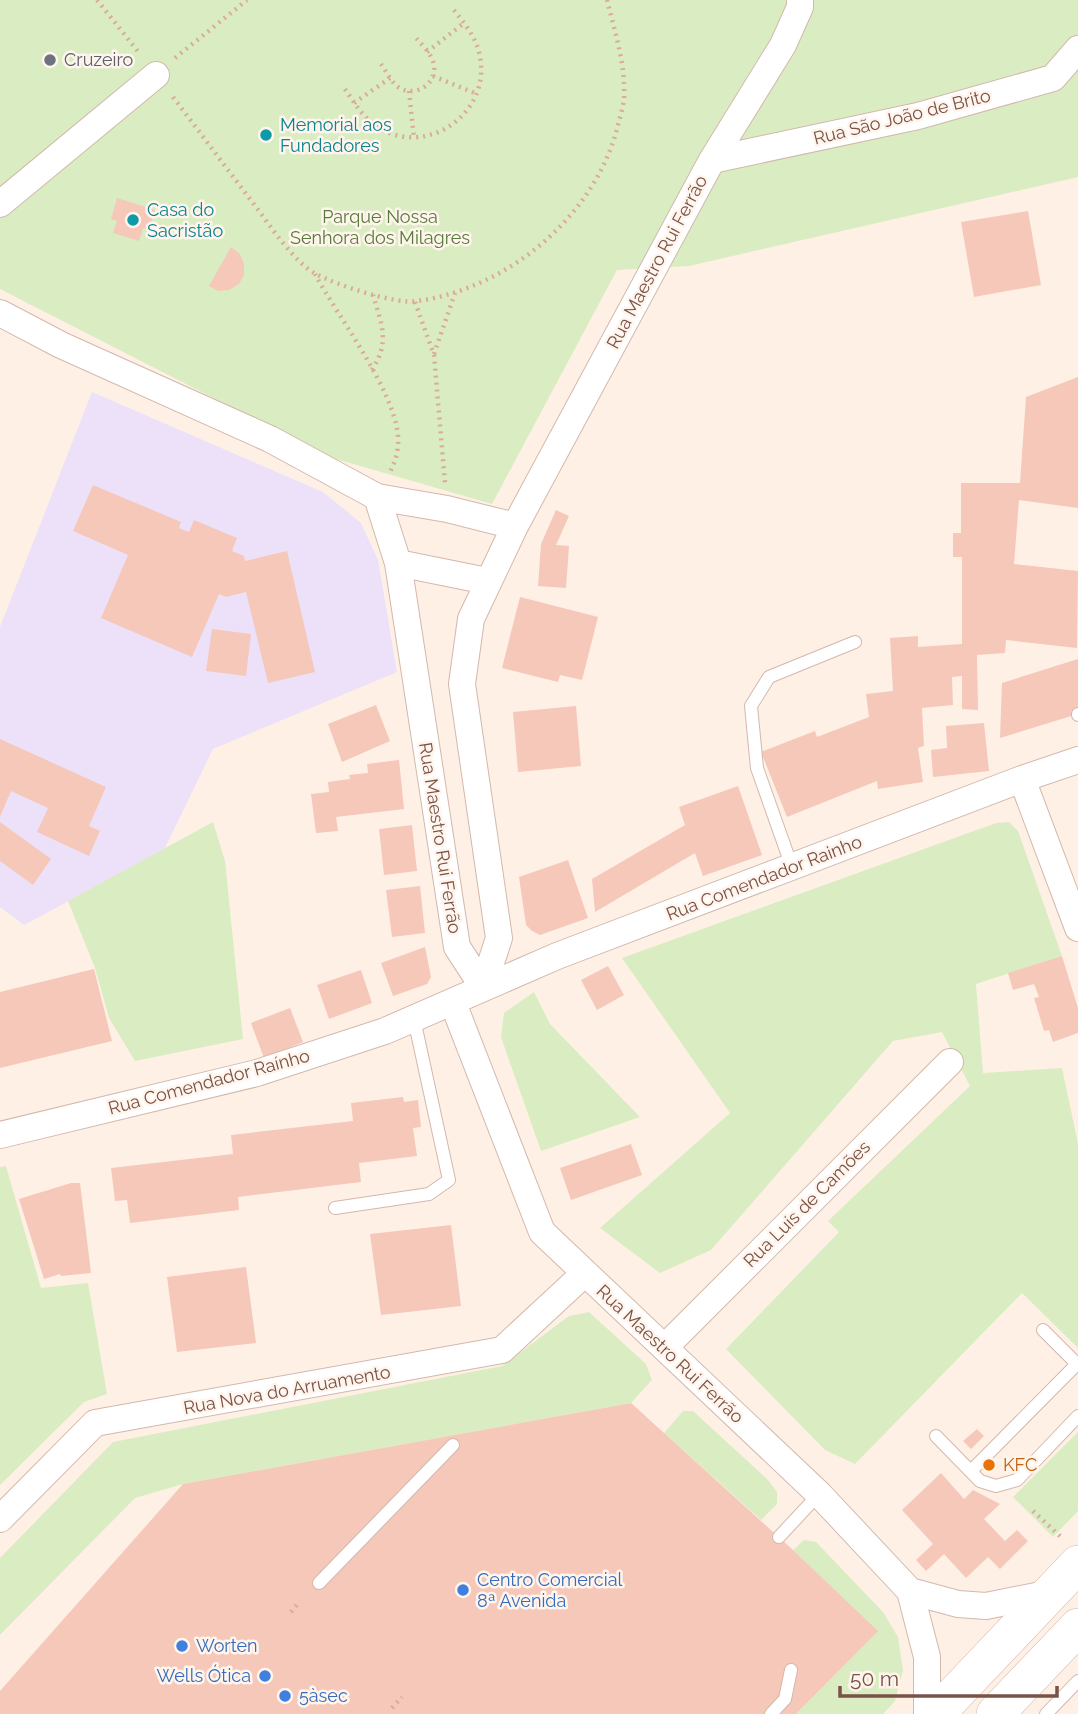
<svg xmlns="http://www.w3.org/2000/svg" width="1078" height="1714" font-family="Raleway,sans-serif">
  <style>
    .education { fill: #ede1fa }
    .green { fill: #daedc2 }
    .building { fill: #f5c8ba }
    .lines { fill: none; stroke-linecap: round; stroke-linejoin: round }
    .service-casing { stroke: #d3b8ac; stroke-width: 14 }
    .minor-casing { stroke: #d3b8ac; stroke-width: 28 }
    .secondary-casing { stroke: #d6b6aa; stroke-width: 38 }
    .path { stroke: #daab9d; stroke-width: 4.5; stroke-dasharray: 2 5; stroke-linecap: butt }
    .service { stroke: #fff; stroke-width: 12 }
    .minor { stroke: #fff; stroke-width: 26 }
    .secondary { stroke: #fff; stroke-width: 37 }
    .worship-dot { fill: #6b7280; stroke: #fff5ec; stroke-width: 2.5 }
    .culture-dot { fill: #0f9aa8; stroke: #fff5ec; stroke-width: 2.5 }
    .food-dot { fill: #e8710a; stroke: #fff5ec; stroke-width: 2.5 }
    .shop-dot { fill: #3f7fe0; stroke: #fff5ec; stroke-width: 2.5 }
    .labels { text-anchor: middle; stroke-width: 5; stroke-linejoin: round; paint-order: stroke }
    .worship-label { font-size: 18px; fill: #5b616d; stroke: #fff5ec; text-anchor: start }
    .street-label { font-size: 18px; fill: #795248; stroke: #fff5ec }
    .culture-label { font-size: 18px; fill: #0d838f; stroke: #fff5ec; text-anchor: start }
    .park-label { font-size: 18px; fill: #587a3c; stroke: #fff5ec }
    .food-label { font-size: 18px; fill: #c56008; stroke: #fff5ec; text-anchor: start }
    .shop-label { font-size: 18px; fill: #366cbe; stroke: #fff5ec; text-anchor: start }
  </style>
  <rect width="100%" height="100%" fill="#fef0e5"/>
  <!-- education -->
  <path class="education" d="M 92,392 L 323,492 L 361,523 L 378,560 L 397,672 L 213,749 L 164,850 L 24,925 L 0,907 L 0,627 Z"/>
  <!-- green -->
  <path class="green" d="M 0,0 L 1078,0 L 1078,177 L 689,266 L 617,270 L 492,504 L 329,457 L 0,289 Z
    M 213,822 L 225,861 L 243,1039 L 135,1061 L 109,1018 L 95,968 L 68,901 Z
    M 1009,822 L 1018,831 L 1062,956 L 976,984 L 983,1073 L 1062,1068 L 1078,1144 L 1078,1348 L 1022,1293 L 855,1464 L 825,1450 L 726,1349 L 839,1232 L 828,1221 L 970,1086 L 942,1032 L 893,1041 L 711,1250 L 660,1273 L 600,1228 L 730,1113 L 622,958 L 996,823 Z
    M 534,992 L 550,1024 L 640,1117 L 541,1151 L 501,1037 L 504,1013 Z
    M 6,1166 L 41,1288 L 88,1283 L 107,1394 L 84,1402 L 0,1485 L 0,1167 Z
    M 589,1312 L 646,1364 L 652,1380 L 631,1403 L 183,1484 L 135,1498 L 0,1635 L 0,1558 L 113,1442 L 502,1366 L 569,1316 Z
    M 683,1411 L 693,1411 L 768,1480 L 777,1492 L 777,1504 L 761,1520 L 664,1433 Z
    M 1078,1432 L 1078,1511 L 1053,1537 L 1013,1497 Z
    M 804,1540 L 816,1542 L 883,1612 L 898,1637 L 903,1670 L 895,1701 L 883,1714 L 796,1714 L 877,1631 L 793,1550 Z"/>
  <!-- building -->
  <path class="building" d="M 117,198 L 155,210 L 149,230 L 143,228 L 139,241 L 113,233 L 117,221 L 111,219 Z
    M 1028,211 L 1041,285 L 974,297 L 961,222 Z
    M 231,247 L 240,254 L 244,264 L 244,275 L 239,284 L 229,290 L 218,291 L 209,286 Z
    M 1078,377 L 1078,508 L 1019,500 L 1014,564 L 1078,571 L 1077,648 L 1006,640 L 1005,653 L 977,655 L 978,710 L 962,709 L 962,676 L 952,677 L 953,705 L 922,708 L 924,746 L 918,748 L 923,782 L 878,789 L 877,781 L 787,817 L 761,752 L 815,731 L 817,737 L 869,717 L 866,694 L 893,691 L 890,638 L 918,636 L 918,647 L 962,644 L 962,557 L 953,557 L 953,533 L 961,533 L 961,483 L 1020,483 L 1026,397 Z
    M 93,485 L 181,522 L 179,528 L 189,532 L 194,520 L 237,538 L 232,551 L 244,556 L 245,561 L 287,551 L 315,672 L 268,683 L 246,592 L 226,597 L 219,594 L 192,657 L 101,618 L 128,555 L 73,531 Z
    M 556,510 L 569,516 L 556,545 L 569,546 L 566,588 L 538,586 L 541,544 Z
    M 520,597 L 598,617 L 582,680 L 560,675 L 558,682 L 502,668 Z
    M 212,629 L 251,634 L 246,676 L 206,671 Z
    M 1078,659 L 1078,714 L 1000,738 L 1002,683 Z
    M 376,705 L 390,741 L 342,762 L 328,724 Z
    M 576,706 L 581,766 L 518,772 L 513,712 Z
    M 984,723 L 989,771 L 933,777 L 931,750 L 947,748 L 946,726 Z
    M 0,739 L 106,787 L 89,826 L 100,831 L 89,856 L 37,832 L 48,808 L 11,791 L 0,817 Z
    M 399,760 L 404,809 L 336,817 L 338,831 L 316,833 L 311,794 L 329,792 L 328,782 L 350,779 L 349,775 L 368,773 L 367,764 Z
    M 738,786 L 762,855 L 703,876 L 695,853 L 595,912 L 592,879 L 685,825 L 679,807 Z
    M 0,822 L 51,859 L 33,885 L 0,861 Z
    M 412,825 L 417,871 L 384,875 L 379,829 Z
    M 568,860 L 588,918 L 540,935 L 532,931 L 526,925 L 519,877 Z
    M 420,886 L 425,933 L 392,937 L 386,890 Z
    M 425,947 L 431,977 L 427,984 L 393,996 L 381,963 Z
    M 1062,956 L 1078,1008 L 1078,1033 L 1053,1042 L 1049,1030 L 1044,1031 L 1034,998 L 1039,997 L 1034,984 L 1013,990 L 1008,973 Z
    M 608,966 L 624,995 L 597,1010 L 581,980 Z
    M 94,969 L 112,1041 L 0,1068 L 0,992 Z
    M 361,970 L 372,1003 L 329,1019 L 317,985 Z
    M 290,1008 L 303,1042 L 264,1058 L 251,1023 Z
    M 403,1097 L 404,1102 L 418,1100 L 421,1127 L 413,1128 L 417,1156 L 359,1163 L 361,1182 L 238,1197 L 239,1210 L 130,1223 L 127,1200 L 115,1201 L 111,1168 L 233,1154 L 231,1135 L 353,1121 L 351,1103 Z
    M 631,1144 L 642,1175 L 571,1200 L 560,1168 Z
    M 71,1183 L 80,1183 L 91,1273 L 61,1276 L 60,1274 L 44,1279 L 19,1199 Z
    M 451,1225 L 461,1306 L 381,1315 L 370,1234 Z
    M 246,1267 L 256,1343 L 177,1352 L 167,1277 Z
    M 631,1403 L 793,1550 L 878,1631 L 796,1714 L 0,1714 L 0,1691 L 183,1484 Z
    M 977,1429 L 984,1436 L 971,1449 L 963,1441 Z
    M 941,1473 L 964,1499 L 973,1490 L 1000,1504 L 984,1519 L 1005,1541 L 1017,1530 L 1028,1541 L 1000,1569 L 988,1557 L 966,1578 L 944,1554 L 926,1571 L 916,1560 L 933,1544 L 902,1510 Z"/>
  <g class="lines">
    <!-- service casing -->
    <g class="service-casing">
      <path id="service" d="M 1078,714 L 1078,715
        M 792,867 L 757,768 L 751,706 L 769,677 L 855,642
        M 335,1208 L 429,1194 L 449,1180 L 414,1019
        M 1043,1330 L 1078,1365
        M 936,1436 L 980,1481 L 996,1486 L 1017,1480 L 1078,1416
        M 971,1471 L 1077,1364
        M 779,1537 L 819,1494
        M 319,1583 L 453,1445
        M 771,1714 L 785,1699 L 791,1670
        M 1046,1714 L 1078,1681"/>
    </g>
    <!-- minor casing -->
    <g class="minor-casing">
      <path id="minor" d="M 712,160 L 918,116 L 1053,78 L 1078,49
        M 0,204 L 156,75
        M 0,313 L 61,345 L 270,439 L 377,497 L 447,509 L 515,526
        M 377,497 L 398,563 L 457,947 L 483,987
        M 398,563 L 487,581
        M 1022,779 L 1078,928
        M 483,987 L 499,938 L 462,684 L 471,619 L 515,526 L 712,160 L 783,45 L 800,7 L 800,0
        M 453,1003 L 542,1232 L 819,1494 L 910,1591 L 927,1657 L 927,1714
        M 0,1135 L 257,1073 L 385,1031 L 557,956 L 1022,779 L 1078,760
        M 665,1347 L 950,1062
        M 0,1519 L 95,1423 L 502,1350 L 584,1274
        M 910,1591 L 958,1604 L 986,1606 L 1051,1593"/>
    </g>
    <!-- secondary casing -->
    <g class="secondary-casing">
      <path id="secondary" d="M 936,1714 L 1078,1564
        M 995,1714 L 1078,1627"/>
    </g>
    <!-- path -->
    <path class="path" d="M 97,0 L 140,54
      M 427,52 L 464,23
      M 175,58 L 247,0
      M 381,64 C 386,71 391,82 398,87 C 414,98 436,85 434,67 C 434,56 423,46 416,38
      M 433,76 L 477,94
      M 345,89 C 353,101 361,114 372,123 C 423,163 495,113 479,52 C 475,36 464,23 454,10
      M 409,91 L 414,138
      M 173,97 C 201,134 228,170 256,207 C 271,227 294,262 316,274 C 337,285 396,305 418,301 C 509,288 596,215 618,125 C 620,117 623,108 624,99 C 626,66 615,32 607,0
      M 354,103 L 390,78
      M 315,274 C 338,317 394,389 398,436 C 399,449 396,460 390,472
      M 415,302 L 434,355 L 445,483
      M 434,354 L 455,293
      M 372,370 C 390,342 382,325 373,295
      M 1033,1511 L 1062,1538
      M 291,1612 L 300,1601
      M 392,1708 L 402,1697"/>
    <!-- service -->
    <use href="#service" class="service"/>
    <!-- minor -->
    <use href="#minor" class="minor"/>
    <!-- secondary -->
    <use href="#secondary" class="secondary"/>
  </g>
  <!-- markers -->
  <circle class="worship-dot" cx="50" cy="60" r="7"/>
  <g class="culture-dot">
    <circle cx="266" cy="135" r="7"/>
    <circle cx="133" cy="220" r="7"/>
  </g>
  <circle class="food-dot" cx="989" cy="1465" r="7"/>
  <g class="shop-dot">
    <circle cx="463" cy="1590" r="7"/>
    <circle cx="182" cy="1646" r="7"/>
    <circle cx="265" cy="1676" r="7"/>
    <circle cx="285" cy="1696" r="7"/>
  </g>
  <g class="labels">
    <!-- worship labels -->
    <g class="worship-label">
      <text x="64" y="66">Cruzeiro</text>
    </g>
    <!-- street labels -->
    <g class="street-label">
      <text transform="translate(902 117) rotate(-14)" y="6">Rua São João de Brito</text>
      <text transform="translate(657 262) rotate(-62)" y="6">Rua Maestro Rui Ferrão</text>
      <text transform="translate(440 838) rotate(81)" y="6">Rua Maestro Rui Ferrão</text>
      <text transform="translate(764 878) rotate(-21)" y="6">Rua Comendador Rainho</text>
      <text transform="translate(209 1082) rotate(-15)" y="6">Rua Comendador Raínho</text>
      <text transform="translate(807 1204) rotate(-45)" y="6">Rua Luís de Camões</text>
      <text transform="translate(670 1354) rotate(43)" y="6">Rua Maestro Rui Ferrão</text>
      <text transform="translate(287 1390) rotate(-10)" y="6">Rua Nova do Arruamento</text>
    </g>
    <!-- culture labels -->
    <g class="culture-label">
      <text x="280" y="131">Memorial aos<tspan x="280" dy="21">Fundadores</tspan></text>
      <text x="147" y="216">Casa do<tspan x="147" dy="21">Sacristão</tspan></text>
    </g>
    <!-- park labels -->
    <g class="park-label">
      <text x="380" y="223">Parque Nossa<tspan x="380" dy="21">Senhora dos Milagres</tspan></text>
    </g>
    <!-- food labels -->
    <g class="food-label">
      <text x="1003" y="1471">KFC</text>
    </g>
    <!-- shop labels -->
    <g class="shop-label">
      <text x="477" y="1586">Centro Comercial<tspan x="477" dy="21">8ª Avenida</tspan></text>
      <text x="196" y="1652">Worten</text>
      <text x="251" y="1682" text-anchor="end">Wells Ótica</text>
      <text x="299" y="1702">5àsec</text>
    </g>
  </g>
  <!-- scale -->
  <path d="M840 1686v10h217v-10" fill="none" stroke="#795248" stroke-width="3.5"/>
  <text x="850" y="1686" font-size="21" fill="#795248" stroke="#fff5ec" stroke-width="5" paint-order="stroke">50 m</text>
</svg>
